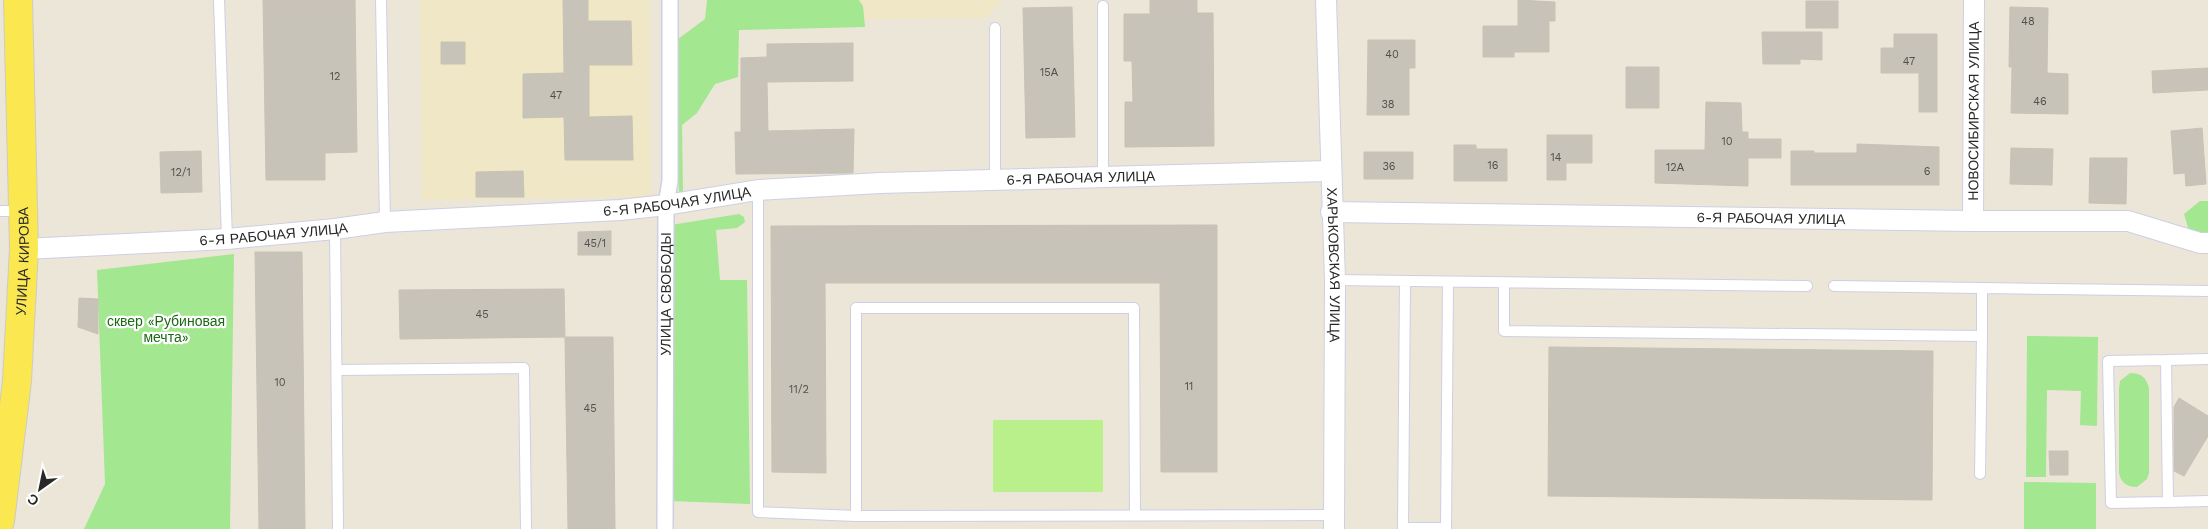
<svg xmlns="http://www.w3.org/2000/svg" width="2208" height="529" font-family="'Work Sans',sans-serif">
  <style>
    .education { fill: #efe7c6 }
    .green { fill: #a3e790 }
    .pitch { fill: #b9f08b }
    .building { fill: #c7c3b8; stroke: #c7c2b2 }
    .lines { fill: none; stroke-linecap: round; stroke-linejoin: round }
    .service-casing { stroke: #cecfe3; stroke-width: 12 }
    .pedestrian-casing { stroke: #cecfe3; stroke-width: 18 }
    .minor-casing { stroke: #cecfe3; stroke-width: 22 }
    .primary-casing { stroke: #cbcbcb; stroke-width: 30 }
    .service { stroke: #fff; stroke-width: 10 }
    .pedestrian { stroke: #fff; stroke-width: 15 }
    .minor { stroke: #fff; stroke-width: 20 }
    .primary { stroke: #fbe74f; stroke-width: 28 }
    .labels { text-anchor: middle; stroke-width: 4.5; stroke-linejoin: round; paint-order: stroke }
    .number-label { font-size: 11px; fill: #504f4c }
    .street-label { font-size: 14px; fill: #282828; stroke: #fff }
    .park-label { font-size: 14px; fill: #1c6914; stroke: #fff }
  </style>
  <rect width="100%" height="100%" fill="#ece6d8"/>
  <!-- education -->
  <path class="education" d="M 420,0 L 649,0 L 651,197 L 422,200 Z
    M 744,0 L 1003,0 L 986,18 L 744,21 Z"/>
  <!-- green -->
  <path class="green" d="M 707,0 L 859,0 L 863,6 L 865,27 L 739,30 L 738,77 L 715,84 L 697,113 L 682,125 L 683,191 L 679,194 L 678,39 L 705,19 Z
    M 2200,201 L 2208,201 L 2208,238 L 2189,231 L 2184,214 Z
    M 739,214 L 744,217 L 745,222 L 737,228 L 716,230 L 720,280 L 747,280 L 750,504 L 669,501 L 671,225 Z
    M 234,254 L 230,529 L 84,529 L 105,484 L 97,270 Z
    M 2027,336 L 2098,337 L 2097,426 L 2080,425 L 2081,391 L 2047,390 L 2046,477 L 2026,477 Z
    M 2130,373 C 2141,373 2146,377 2149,388 L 2149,473 L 2147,479 L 2137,487 C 2127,487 2121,483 2119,473 L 2119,388 L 2120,381 Z
    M 2024,482 L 2096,483 L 2096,529 L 2024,529 Z"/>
  <!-- pitch -->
  <path class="pitch" d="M 993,420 L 1103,420 L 1103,492 L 993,492 Z"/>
  <!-- building -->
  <path class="building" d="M 263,0 L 355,0 L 357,152 L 325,153 L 325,180 L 266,180 Z
    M 563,0 L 588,0 L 588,21 L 631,21 L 632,65 L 589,65 L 589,117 L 632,116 L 633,160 L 565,160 L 564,117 L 523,118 L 523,74 L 564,73 Z
    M 1150,0 L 1197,0 L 1197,13 L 1213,13 L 1214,146 L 1125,147 L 1125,102 L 1133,102 L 1132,61 L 1124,61 L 1124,14 L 1150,14 Z
    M 1518,0 L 1555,2 L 1555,21 L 1549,21 L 1549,52 L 1514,52 L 1514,57 L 1483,57 L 1483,26 L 1518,26 Z
    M 1806,1 L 1838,1 L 1838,28 L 1806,28 Z
    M 1072,7 L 1075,137 L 1026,138 L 1023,8 Z
    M 2010,7 L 2048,8 L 2047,73 L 2068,74 L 2068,114 L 2011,113 L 2012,67 L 2009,67 Z
    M 1762,32 L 1822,32 L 1822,60 L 1800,59 L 1800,64 L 1763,64 Z
    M 1894,34 L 1937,34 L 1937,112 L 1919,112 L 1919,73 L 1881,73 L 1881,48 L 1894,48 Z
    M 1368,40 L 1415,40 L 1415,68 L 1409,68 L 1409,115 L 1367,115 Z
    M 441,42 L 465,42 L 465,64 L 441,64 Z
    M 853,43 L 853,81 L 767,82 L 768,131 L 854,129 L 853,173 L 736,174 L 735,132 L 741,132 L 741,58 L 767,57 L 767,44 Z
    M 1626,67 L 1659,67 L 1659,108 L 1626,108 Z
    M 2208,68 L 2208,90 L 2153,93 L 2152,71 Z
    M 1706,102 L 1741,103 L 1742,132 L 1748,132 L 1748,139 L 1781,139 L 1781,158 L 1748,158 L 1748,186 L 1655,183 L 1655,150 L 1705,150 Z
    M 2202,128 L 2206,184 L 2186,186 L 2185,173 L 2174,174 L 2171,131 Z
    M 1547,135 L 1592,135 L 1592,163 L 1566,163 L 1566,180 L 1547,180 Z
    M 1857,144 L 1939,147 L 1939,185 L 1791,185 L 1791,151 L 1814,151 L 1814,153 L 1857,153 Z
    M 1454,145 L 1476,145 L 1476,149 L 1507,149 L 1507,181 L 1454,181 Z
    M 2011,148 L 2053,149 L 2052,185 L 2010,184 Z
    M 201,151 L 202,192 L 161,193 L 160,152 Z
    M 1364,152 L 1413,152 L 1413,179 L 1364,179 Z
    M 2090,158 L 2127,158 L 2126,204 L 2089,203 Z
    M 523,171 L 524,197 L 476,197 L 476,172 Z
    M 1217,225 L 1217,472 L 1161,472 L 1160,283 L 825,283 L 826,473 L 772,472 L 771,226 Z
    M 611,231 L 611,255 L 578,255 L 578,232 Z
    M 255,252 L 302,252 L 305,529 L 259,529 Z
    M 564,289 L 565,337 L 400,339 L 399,290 Z
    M 79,298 L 98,299 L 98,334 L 78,327 Z
    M 565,337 L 613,337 L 615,529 L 568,529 Z
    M 1549,347 L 1933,351 L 1932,500 L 1548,496 Z
    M 2179,398 L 2208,416 L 2208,436 L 2184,476 L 2174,471 L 2174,407 Z
    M 2049,451 L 2068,451 L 2068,475 L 2050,475 Z"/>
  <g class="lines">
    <!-- service casing -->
    <g class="service-casing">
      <path id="service" d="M 219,0 L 227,239
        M 381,0 L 385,222
        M 1103,177 L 1103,6
        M 995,180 L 995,28
        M 758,190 L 758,512 L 856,516 L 1334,515
        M 0,211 L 22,211
        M 335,229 L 338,529
        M 1335,280 L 1807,286
        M 1405,281 L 1403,528 L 1446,528 L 1448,282
        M 1504,283 L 1504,331 L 1982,336 L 1982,288 L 1834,286
        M 1982,288 L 2208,291
        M 2208,359 L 2166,360 L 2168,502 L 2208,501
        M 2166,360 L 2108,361 L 2111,503 L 2168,502
        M 337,370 L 524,368 L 526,529
        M 1980,474 L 1982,336
        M 856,516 L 856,308 L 1134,308 L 1135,515"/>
    </g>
    <!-- pedestrian casing -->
    <g class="pedestrian-casing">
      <g id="pedestrian">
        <path id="s1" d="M 665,529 L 666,205 L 670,181 L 670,0"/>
      </g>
    </g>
    <!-- minor casing -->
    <g class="minor-casing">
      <g id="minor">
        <path id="s2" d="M 1326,0 L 1335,280 L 1334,529"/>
        <path id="s3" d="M 1331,212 L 1973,221 L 2128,221 L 2200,243 L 2208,243"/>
        <path id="s4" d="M 1973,221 L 1974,0"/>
        <path id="s5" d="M 24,249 L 227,239 L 335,229 L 385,222 L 620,210 L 666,205 L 758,190 L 880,183 L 1330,171"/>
      </g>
    </g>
    <!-- primary casing -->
    <g class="primary-casing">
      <g id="primary">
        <path id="s6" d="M 0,521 L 17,381 L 24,249 L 18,0"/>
      </g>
    </g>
    <!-- service -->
    <use href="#service" class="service"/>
    <!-- pedestrian -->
    <use href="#pedestrian" class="pedestrian"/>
    <!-- minor -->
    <use href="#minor" class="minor"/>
    <!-- primary -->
    <use href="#primary" class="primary"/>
  </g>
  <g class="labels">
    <!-- number labels -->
    <g class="number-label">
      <text x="2028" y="25">48</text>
      <text x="1392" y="58">40</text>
      <text x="1909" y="65">47</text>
      <text x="1049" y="76">15А</text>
      <text x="335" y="80">12</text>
      <text x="556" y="99">47</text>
      <text x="2040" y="105">46</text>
      <text x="1388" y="108">38</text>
      <text x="1727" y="145">10</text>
      <text x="1556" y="161">14</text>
      <text x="1493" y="169">16</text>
      <text x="1389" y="170">36</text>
      <text x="1675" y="171">12А</text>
      <text x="1927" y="175">6</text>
      <text x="181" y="176">12/1</text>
      <text x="595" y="247">45/1</text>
      <text x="482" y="318">45</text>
      <text x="280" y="386">10</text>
      <text x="1189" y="390">11</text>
      <text x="799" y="393">11/2</text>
      <text x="590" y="412">45</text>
    </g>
    <!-- street labels -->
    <g class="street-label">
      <text dy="5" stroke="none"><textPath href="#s4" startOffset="110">НОВОСИБИРСКАЯ УЛИЦА</textPath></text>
      <text dy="5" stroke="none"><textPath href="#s5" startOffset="1060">6-Я РАБОЧАЯ УЛИЦА</textPath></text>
      <text dy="5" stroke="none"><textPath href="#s5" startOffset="655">6-Я РАБОЧАЯ УЛИЦА</textPath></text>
      <text dy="5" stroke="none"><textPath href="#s3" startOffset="440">6-Я РАБОЧАЯ УЛИЦА</textPath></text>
      <text dy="5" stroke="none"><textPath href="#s5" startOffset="250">6-Я РАБОЧАЯ УЛИЦА</textPath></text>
      <text dy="5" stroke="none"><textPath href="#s6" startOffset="261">УЛИЦА КИРОВА</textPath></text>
      <text dy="5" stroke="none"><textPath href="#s2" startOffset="265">ХАРЬКОВСКАЯ УЛИЦА</textPath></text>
      <text dy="5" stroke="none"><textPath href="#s1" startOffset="235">УЛИЦА СВОБОДЫ</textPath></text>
    </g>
    <!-- park labels -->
    <g class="park-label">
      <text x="166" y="326">сквер «Рубиновая<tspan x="166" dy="16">мечта»</tspan></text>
    </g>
  </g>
  <!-- north arrow -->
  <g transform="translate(40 489) rotate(213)" stroke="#ffffff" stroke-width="4" paint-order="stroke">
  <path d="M0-4L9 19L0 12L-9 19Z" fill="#282828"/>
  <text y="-8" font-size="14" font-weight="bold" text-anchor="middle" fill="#282828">С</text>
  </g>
</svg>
